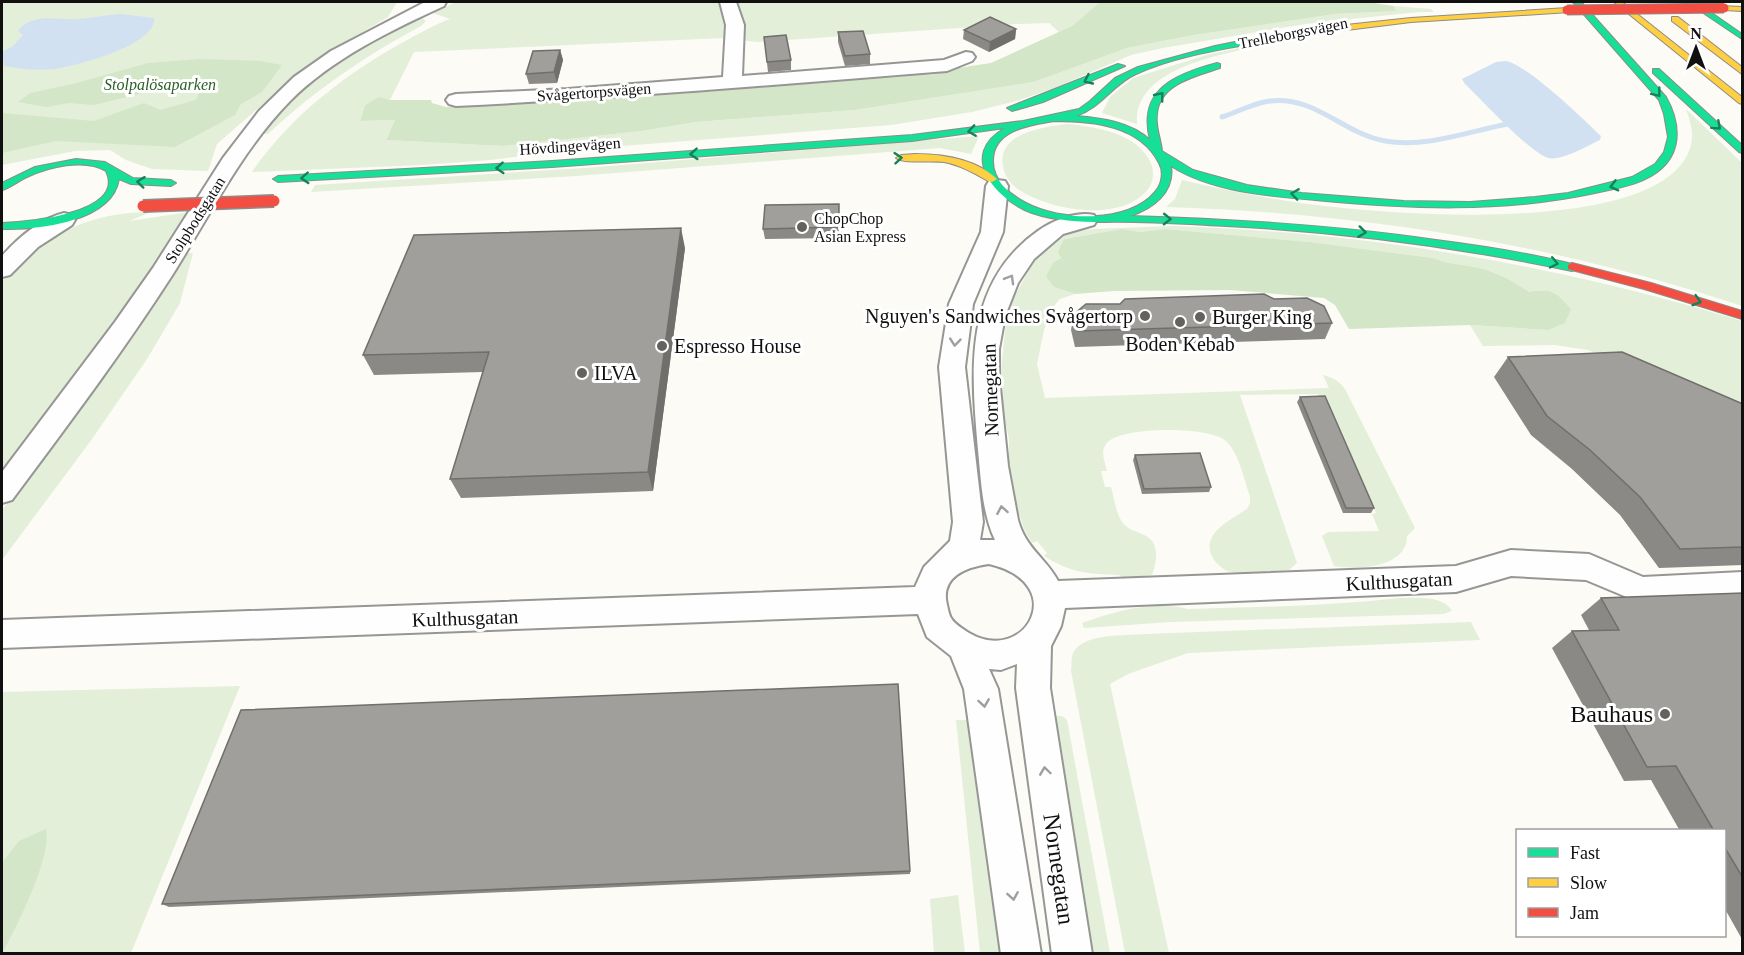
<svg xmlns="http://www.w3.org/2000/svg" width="1744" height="955" viewBox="0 0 1744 955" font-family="'Times New Roman',serif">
	<rect width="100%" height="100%" fill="#fcfbf6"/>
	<g fill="#e3efd9">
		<polygon points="2,2 397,2 388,17 327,53 288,82 217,144 208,171 152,169 126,160 110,150 75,151 2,165"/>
		<path d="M 456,2 L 1100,2 L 1072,26 L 1059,32 L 1049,23 L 1016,24 L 757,42 L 723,38 L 414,52 L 390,100 L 379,98 L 365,105 L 360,121 L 395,120 L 386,140 L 503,146 L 642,131 L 696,122 L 855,110 L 1034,82 L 1127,48 L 1194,35 L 1335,14 L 1396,11 L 1394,6 L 1431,9 L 1434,12 L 1418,12 L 1305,24 L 1163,48 L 1131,55 L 1052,89 L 1016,101 L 972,112 L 891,125 L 570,150 L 490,160 L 422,165 L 252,172 C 291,115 348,72 409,39 C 422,32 436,24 450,19 L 433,13 Z"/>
		<path d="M 421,17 L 426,21 L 421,26 C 365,56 315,90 268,134 L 261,134 C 305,80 359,47 421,17 Z"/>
		<path d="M 1279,40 L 1282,42 C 1238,52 1133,63 1137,124 L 1102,113 L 1110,97 L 1133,78 L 1210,54 Z"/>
		<path d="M 1686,109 L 1742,163 L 1742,306 C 1556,244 1362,213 1166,207 L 1175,199 L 1182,180 C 1233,192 1283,202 1334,207 C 1406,215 1668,235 1691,145 C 1694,132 1690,121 1686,109 Z"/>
		<path d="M 1067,124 C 1097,127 1140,133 1152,166 C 1154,173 1153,182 1149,188 C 1123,223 1053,211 1021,191 C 1012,186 1004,176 1003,166 C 997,133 1043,127 1067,124 Z"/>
		<polygon points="979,136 971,154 940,148 576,176 311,192 315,185 584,168"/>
		<path d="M 151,212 L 129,221 L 190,212 L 95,352 L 2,473 L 2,282 C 40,236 90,212 151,212 Z"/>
		<path d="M 1173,226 C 1366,232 1558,265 1742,321 L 1742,404 L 1588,350 L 1554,345 L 1483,346 L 1470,325 L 1548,330 L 1571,309 C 1556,292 1553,288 1529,292 C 1515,282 1500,274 1483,269 C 1466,264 1450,265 1433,258 L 1310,242 L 1165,229 L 1140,232 L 1122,229 L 1064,239 L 1054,287 L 1075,294 L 1060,299 L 1052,308 L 1044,330 L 1037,364 L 1045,398 L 1329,388 L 1323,375 C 1332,377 1339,381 1345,389 L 1415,528 L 1407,536 C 1407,568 1358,570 1334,566 L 1322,536 L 1328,532 L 1379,531 L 1372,514 L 1376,513 L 1339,430 L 1336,429 L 1318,394 L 1240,395 L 1297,563 L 1289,570 C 1274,571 1241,575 1228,571 C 1224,570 1217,564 1214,560 C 1198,535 1229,521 1247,509 L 1250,503 L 1250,496 C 1244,480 1239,453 1226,441 C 1209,426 1119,426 1106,444 C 1100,452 1105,462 1107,471 L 1101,471 L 1105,487 L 1111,487 C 1115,500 1116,519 1127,527 C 1134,532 1143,533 1149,538 C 1160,547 1156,564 1152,575 L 1124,578 L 1119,575 C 1088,574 1071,573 1044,556 L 1047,553 L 1037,541 L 1032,543 L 1024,529 L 1012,492 L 1009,477 L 1009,439 L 999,392 L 1005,330 L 1009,306 L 1034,261 L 1044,250 L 1064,236 L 1077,231 L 1094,229 Z"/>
		<polygon points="185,253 193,253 180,303 147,359 92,439 2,560 2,510 109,370"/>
		<path d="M 1400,598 C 1416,598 1443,595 1452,611 L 1443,614 L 1171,622 L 1084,628 L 1082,623 C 1116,611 1153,600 1188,609 C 1259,607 1330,606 1400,598 Z"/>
		<path d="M 1471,622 L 1480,640 L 1188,653 L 1128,674 L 1110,684 L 1169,953 L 1125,953 L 1071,671 C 1072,666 1071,661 1072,656 C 1079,632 1126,636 1146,634 Z"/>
		<polygon points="240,686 131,953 2,953 2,692"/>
		<polygon points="1048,716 1062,716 1067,720 1110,953 1089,953"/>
		<polygon points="956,720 973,720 1002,953 980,953"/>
		<polygon points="958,895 965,953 934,953 930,899"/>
	</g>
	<g fill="#d3e6c8">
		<polygon points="1100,2 1367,2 1394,6 1396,11 1335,14 1194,35 1127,48 1034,82 855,110 696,122 642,131 503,146 386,140 395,120 360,121 365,105 379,97 390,100 431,100 432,103 446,107 571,101 958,68 991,63 1072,26"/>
		<polygon points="199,59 260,61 282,65 262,92 241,104 235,115 175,147 56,141 2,153 2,113 94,121 144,103 160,110 196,100 199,93 179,90 151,91 94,105 69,103 47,107 18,102 30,93 73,84 148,63"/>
		<path d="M 1122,229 L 1140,232 L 1165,229 L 1310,242 L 1433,258 C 1450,265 1466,264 1483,269 C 1500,274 1515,282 1529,292 C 1553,288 1556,292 1571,309 L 1565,323 L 1548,330 L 1470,325 L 1349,329 L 1335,305 L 1324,298 L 1230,290 L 1114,291 L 1075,294 L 1054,287 L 1046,276 L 1053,263 L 1061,258 L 1058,252 L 1064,239 Z"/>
		<path d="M 46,829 C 52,857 16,928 2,953 L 2,863 L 19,841 Z"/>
	</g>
	<g fill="#d1e1f1">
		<path d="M 121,14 L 154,18 C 157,45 76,66 55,69 C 38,71 21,69 4,66 L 2,52 L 13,46 L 23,35 L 18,31 C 32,12 58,20 77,19 C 92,18 106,15 121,14 Z"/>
		<path d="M 1506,61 C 1529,66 1582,118 1601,136 L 1600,140 C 1587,146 1562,161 1548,158 C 1529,152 1482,100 1465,84 L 1462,79 L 1496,62 Z"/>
	</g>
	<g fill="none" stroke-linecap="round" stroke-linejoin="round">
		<path stroke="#d1e1f1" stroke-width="5" d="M 1222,117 C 1238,112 1253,103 1270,101 C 1314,95 1344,134 1385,141 C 1425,148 1468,132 1507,124"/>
		<defs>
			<g id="street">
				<path d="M 425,2 L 446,2 L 444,6 C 390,31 333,58 290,101 C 241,151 210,215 173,274 C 123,352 67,426 12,500 L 2,503 L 2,472 L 115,322 L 153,268 L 223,158 L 259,111 L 294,77 L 331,51 Z"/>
				<path d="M 720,2 L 736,2 L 744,25 L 742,76 L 944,60 L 966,52 L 972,53 L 975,57 L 972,61 L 947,71 C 783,84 620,98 456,106 L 449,104 L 446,100 L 449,96 L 456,94 L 568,89 L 723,77 L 726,25 Z"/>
				<path d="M 997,180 L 1005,181 L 1008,186 L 1003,232 L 973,304 L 965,367 L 983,522 L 980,540 L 995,540 C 982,513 981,479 978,450 C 971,370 963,284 1038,231 C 1052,221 1076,211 1094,215 L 1097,220 L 1094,225 L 1063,234 L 1034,259 L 1018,283 L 1005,316 L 999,349 L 999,378 L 1008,466 L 1018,520 C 1026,549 1046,558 1058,581 L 1456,566 L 1511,550 L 1589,554 L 1643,577 L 1742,572 L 1742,598 L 1641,603 L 1586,580 L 1511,576 L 1456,592 L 1065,608 L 1061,626 L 1051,646 L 1050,688 L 1092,954 L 1052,954 L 1016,688 L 1017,664 L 1001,670 L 989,669 L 998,689 L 1041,954 L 1001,954 L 964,689 L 951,656 L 927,637 L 918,614 L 2,648 L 2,620 L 915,587 L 924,567 L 950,541 L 953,522 L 939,367 L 949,304 L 981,232 L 986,186 L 989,181 ZM 989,564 C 1071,583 1026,666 969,633 C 963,629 954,624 951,618 C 949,615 948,609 947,605 C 940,577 966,567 989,564 Z"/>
				<path d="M 64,213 L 72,215 L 75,220 L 72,225 L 38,247 L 10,275 L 2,277 L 2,256 C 18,238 40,219 64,213 Z"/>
			</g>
			<g id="fast">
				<path d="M 1573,2 L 1581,2 L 1666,97 C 1679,120 1683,148 1662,168 C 1645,184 1618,188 1595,193 C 1502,213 1409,209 1315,200 C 1268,196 1212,192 1171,166 C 1175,192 1153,209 1130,216 C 1232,219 1335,225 1436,240 C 1483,246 1530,253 1576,265 L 1576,269 L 1572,271 C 1458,247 1343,232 1226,226 C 1186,224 1144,221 1104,222 C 1079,222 1056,221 1032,213 C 996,200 957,155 1005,128 L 912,141 L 552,167 L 278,182 L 273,179 L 278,176 L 552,161 L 912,135 L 1023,121 L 1079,109 L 1090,101 L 1115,78 L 1138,67 L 1215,46 L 1290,31 L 1294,34 L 1293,36 C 1242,47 1184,52 1136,74 C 1113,84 1101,108 1076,116 C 1101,118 1131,122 1150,140 C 1137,89 1176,74 1217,63 L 1220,64 L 1220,68 C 1196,76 1159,84 1157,114 C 1155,127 1161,139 1162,151 L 1193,170 L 1247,185 L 1302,193 L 1404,201 L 1470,202 L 1535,197 L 1568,193 L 1632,177 L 1655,164 L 1664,152 L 1668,137 L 1664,114 L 1659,100 ZM 1054,121 C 1092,121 1140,125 1159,163 C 1164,172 1162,184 1155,192 C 1129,224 1059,221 1026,203 C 1011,195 993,181 993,162 C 992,130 1030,125 1054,121 Z"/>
				<polygon points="1687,2 1696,2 1742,34 1742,39"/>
				<polygon points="1118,64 1125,66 1043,102 1012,111 1007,108"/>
				<polygon points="1653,69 1659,69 1742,145 1742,153 1739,152 1653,73"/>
				<path d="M 76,159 L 105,162 L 133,178 L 171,180 L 176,183 L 171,186 L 131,184 L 119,179 C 112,222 38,230 2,229 L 2,223 C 25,222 127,214 106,171 C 84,158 49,167 27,177 C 18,181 10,188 2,190 L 2,183 L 35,167 Z"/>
			</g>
			<g id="slow">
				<polygon points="1614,2 1622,2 1742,97 1742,104 1739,103"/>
				<polygon points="1721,6 1742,7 1742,11 1724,10 1720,8"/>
				<polygon points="1567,8 1571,10 1570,12 1411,22 1290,37 1286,34 1290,31 1411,18"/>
				<polygon points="1672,17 1678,17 1742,67 1742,74 1672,21"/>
				<path d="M 915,154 C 942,154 976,159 997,179 L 992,182 L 988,181 C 974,173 960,165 944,162 C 931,160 904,164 896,158 L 901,155 Z"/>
			</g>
			<polygon id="jam" points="1572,263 1651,283 1742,311 1742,319 1644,289 1568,269 1568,265"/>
		</defs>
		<use href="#street" stroke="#969694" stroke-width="4"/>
		<use href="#fast" stroke="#8d8c8a" stroke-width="2"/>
		<use href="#slow" stroke="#8d8c8a" stroke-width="2"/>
		<use href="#jam" stroke="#8d8c8a" stroke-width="2"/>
		<use href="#street" fill="#fffefe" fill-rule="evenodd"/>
		<use href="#fast" fill="#16e098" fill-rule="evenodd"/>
		<use href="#slow" fill="#ffcf43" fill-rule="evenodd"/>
		<use href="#jam" fill="#f24e42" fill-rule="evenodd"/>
		<defs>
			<polyline id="jam-bridge-far1" points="1567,10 1724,8"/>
			<polyline id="jam-bridge" points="143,206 274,201"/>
		</defs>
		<use href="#jam-bridge-far1" stroke="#8d8c8a" stroke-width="11" stroke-linecap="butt"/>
		<use href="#jam-bridge" stroke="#8d8c8a" stroke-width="14" stroke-linecap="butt"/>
		<use href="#jam-bridge-far1" stroke="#f24e42" stroke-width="9"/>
		<use href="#jam-bridge" stroke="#f24e42" stroke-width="11"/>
	</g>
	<g fill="#8a8985">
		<polygon points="1016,29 1015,39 989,52 963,39 964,30"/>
		<polygon points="838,32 870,54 870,64 845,66 838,42"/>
		<polygon points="764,37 791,60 791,70 768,72"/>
		<polygon points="560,50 563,60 557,83 529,84 526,74"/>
		<polygon points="839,204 839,238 765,239 763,229"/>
		<polygon points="685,248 653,491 461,498 450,479 483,372 374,375 363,355"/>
		<polygon points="1274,299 1332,323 1325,339 1075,347 1071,330 1074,314"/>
		<polygon points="1508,357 1743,404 1743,565 1659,568 1620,515 1572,469 1531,435 1494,377"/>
		<polygon points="1300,397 1374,508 1371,513 1343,513 1297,402"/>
		<polygon points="1135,455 1211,487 1209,492 1142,494 1133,460"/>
		<polygon points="1743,593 1743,941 1725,909 1725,831 1680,831 1651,780 1624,781 1552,648 1572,631 1589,630 1581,615 1601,598"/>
		<polygon points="910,871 910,874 169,907 162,904"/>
	</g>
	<g fill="#706f6c">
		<polygon points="1016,29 1015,39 989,52 990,42"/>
		<polygon points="560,50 563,60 557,83 554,72"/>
		<polygon points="681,228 685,248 653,491 648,472"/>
	</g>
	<g fill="#a09f9b" stroke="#706f6c" stroke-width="1.5">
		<polygon points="990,17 1016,29 990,42 964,30"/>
		<polygon points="863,31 870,54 845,56 838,32"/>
		<polygon points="786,35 791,60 767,62 764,37"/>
		<polygon points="560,50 554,72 526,74 533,51"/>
		<polygon points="839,204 839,227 763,229 765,205"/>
		<polygon points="681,228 648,472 450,479 489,352 363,355 414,235"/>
		<polygon points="1264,294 1274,299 1307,298 1324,306 1332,323 1078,331 1074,314 1086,304 1120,304 1125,299"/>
		<polygon points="1622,352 1743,404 1743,547 1680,549 1640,497 1590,450 1547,416 1508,357"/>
		<polygon points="1325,396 1374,508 1346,508 1300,397"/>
		<polygon points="1200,453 1211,487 1144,489 1135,455"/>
		<polygon points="1743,593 1743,878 1725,848 1725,831 1714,831 1676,766 1647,767 1572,631 1619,630 1601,598"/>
		<polygon points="898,684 910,871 162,904 241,710"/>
	</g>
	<defs><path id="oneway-chevron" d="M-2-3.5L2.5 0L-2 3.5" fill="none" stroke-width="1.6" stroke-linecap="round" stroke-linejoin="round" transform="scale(1.5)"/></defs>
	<g stroke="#13825b">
		<use href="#oneway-chevron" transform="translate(1088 80) rotate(155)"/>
		<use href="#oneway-chevron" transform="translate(1657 93) rotate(52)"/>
		<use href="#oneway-chevron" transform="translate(1160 96) rotate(-51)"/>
		<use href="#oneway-chevron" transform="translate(1717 126) rotate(42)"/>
		<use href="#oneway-chevron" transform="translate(972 131) rotate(172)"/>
		<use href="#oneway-chevron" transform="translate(694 154) rotate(176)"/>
		<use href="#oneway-chevron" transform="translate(898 158) rotate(-5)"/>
		<use href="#oneway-chevron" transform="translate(500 168) rotate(176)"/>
		<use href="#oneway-chevron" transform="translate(305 178) rotate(177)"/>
		<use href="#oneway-chevron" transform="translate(141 182) rotate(-173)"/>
		<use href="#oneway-chevron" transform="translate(1614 186) rotate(165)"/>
		<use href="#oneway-chevron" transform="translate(1295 194) rotate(-172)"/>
		<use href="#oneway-chevron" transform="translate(1167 219) rotate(1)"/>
		<use href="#oneway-chevron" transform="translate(1362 232) rotate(7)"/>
		<use href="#oneway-chevron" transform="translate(1554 263) rotate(12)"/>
		<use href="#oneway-chevron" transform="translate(1697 301) rotate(17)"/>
	</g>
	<g stroke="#9f9f9f">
		<use href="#oneway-chevron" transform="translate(1010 279) rotate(-60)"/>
		<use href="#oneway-chevron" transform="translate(955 342) rotate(96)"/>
		<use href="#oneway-chevron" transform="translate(1002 510) rotate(-100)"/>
		<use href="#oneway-chevron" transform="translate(984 703) rotate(81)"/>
		<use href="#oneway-chevron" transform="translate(1045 771) rotate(-98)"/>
		<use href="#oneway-chevron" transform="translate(1013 896) rotate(81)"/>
	</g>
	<g fill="#636260" stroke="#fff" stroke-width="2">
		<circle cx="802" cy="227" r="6"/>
		<circle cx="1145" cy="316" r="6"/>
		<circle cx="1200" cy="317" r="6"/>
		<circle cx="1180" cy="322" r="6"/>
		<circle cx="662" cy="346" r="6"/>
		<circle cx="582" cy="373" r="6"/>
		<circle cx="1665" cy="714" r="6"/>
	</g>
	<g text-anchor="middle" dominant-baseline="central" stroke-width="6" stroke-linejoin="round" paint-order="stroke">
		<g font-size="16" fill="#101010" stroke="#fff">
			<text transform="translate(1293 33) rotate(-11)">Trelleborgsvägen</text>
			<text transform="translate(594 92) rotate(-4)">Svågertorpsvägen</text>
			<text transform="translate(570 146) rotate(-4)">Hövdingevägen</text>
			<text transform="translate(195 220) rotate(-58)">Stolpbodsgatan</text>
		</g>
		<g font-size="16" font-style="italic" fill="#2b6028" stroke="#fff">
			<text x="160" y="84">Stolpalösaparken</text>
		</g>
		<g font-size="16" fill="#101010" stroke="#fff" text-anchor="start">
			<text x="814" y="218">ChopChop<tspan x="814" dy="18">Asian Express</tspan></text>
		</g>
		<g font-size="20" fill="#101010" stroke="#fff" text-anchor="start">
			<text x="1133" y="316" text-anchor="end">Nguyen's Sandwiches Svågertorp</text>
			<text x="1212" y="317">Burger King</text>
			<text x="1180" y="344" text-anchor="middle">Boden Kebab</text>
			<text x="674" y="346">Espresso House</text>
			<text x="594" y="373">ILVA</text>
		</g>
		<g font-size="20" fill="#101010" stroke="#fff">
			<text transform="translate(990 390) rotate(-92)">Nornegatan</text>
			<text transform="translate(1399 581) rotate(-3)">Kulthusgatan</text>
			<text transform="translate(465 618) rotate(-2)">Kulthusgatan</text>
		</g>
		<g font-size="24" fill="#101010" stroke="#fff" text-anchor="end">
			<text x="1653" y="714">Bauhaus</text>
		</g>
		<g font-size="24" fill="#101010" stroke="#fff">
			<text transform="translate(1059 869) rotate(82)">Nornegatan</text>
		</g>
	</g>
	<rect width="1744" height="955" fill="none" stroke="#101010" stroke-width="6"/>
	<rect x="1516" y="829" width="210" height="108" fill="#ffffff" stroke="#9f9f9f" stroke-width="1.5"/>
	<rect x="1528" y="848" width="30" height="9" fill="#16e098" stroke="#9f9f9f" stroke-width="1.5"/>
	<text x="1570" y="859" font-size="18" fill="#101010">Fast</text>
	<rect x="1528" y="878" width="30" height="9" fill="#ffcf43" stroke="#9f9f9f" stroke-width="1.5"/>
	<text x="1570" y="889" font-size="18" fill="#101010">Slow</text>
	<rect x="1528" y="908" width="30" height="9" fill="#f24e42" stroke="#9f9f9f" stroke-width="1.5"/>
	<text x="1570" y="919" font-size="18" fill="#101010">Jam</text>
	<g transform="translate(1696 48)" stroke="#ffffff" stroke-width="4.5" paint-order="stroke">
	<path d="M0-4.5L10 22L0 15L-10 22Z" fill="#101010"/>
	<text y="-9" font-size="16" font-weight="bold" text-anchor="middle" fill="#101010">N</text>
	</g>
</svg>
